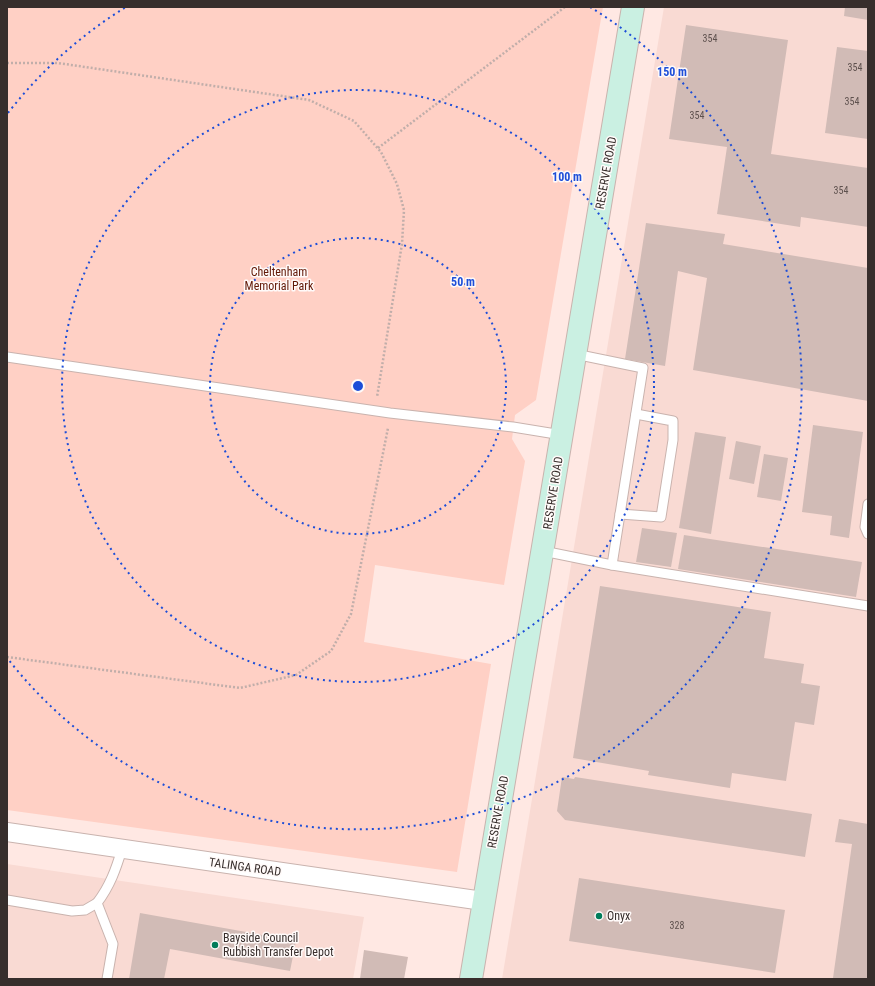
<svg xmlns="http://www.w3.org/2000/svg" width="875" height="986" viewBox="0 0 875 986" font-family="'Roboto Condensed',sans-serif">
	<rect width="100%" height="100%" fill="#ffe8e3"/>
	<g fill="#f9dad3">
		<polygon points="664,7 868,7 868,979 502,979"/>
		<polygon points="7,864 364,917 353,979 7,979"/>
	</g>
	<polygon fill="#ffd0c5" points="7,7 603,7 536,400 515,415 512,439 525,461 504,585 375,565 364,642 491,664 457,872 7,810"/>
	<g fill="#d1bbb6">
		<polygon points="845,7 868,7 868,20 844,16"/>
		<polygon points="686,25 788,40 771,154 868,168 868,227 801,217 800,227 717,214 727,147 669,139"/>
		<polygon points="837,47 868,51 868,139 825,133"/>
		<polygon points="646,223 725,234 723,244 868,268 868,401 693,370 707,278 678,271 665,366 625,359"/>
		<polygon points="813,425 863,432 849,538 830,535 832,516 802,512"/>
		<polygon points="695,432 726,437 711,534 679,528"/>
		<polygon points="736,441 761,446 754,484 729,479"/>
		<polygon points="764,454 788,458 781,501 757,497"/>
		<polygon points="642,528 677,533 671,567 636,562"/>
		<polygon points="684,535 862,562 856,597 678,569"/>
		<polygon points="600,586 771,612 764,658 804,664 801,683 820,686 814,725 795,722 786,781 732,773 730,788 648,775 649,771 573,758"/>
		<polygon points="562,777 574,779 575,777 812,814 805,857 565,820 557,811"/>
		<polygon points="839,819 868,824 868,979 833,978 852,844 835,842"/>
		<polygon points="579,878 785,910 775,973 569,941"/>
		<polygon points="140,913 296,941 290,971 170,949 164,979 129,979"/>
		<polygon points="364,950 408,957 404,979 360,979"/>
	</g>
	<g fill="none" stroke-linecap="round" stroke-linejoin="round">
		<defs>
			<g id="lane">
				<polyline points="575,354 643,368 612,565"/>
				<polyline points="7,357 390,413 513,427 562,435"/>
				<polyline points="868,504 865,527 868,534"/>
				<polyline points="620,514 661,517 673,440 673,421 636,414"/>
				<polyline points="543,551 612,565 868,606"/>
				<polyline points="7,900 72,911 85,910 97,903"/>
				<path d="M 107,979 L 113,944 L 97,903 C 110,886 116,869 122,849"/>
			</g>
			<polyline id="street" points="7,832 483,901"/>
			<polyline id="secondary" points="471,979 633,7"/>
		</defs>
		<use href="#lane" stroke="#c9b3ae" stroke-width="11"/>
		<use href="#street" stroke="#c9b3ae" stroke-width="20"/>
		<use href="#secondary" stroke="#c9b3ae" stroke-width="24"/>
		<g stroke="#c1aeaa" stroke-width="2.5" stroke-dasharray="2 2" stroke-linecap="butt">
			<polyline points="7,63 58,63 309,100 354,121 381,152 397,184 404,210 402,244 377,397"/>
			<polyline points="378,148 565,7"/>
			<polyline points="7,657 240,688 296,675 331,651 351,614 388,428"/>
		</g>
		<use href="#lane" stroke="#fff" stroke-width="9"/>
		<use href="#street" stroke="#fff" stroke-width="18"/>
		<use href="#secondary" stroke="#caf0e2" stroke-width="22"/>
	</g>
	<g fill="none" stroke="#1d4ed8" stroke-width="2" stroke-dasharray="2 4">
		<circle cx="358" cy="386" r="148"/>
		<circle cx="358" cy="386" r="296"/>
		<path d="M8 113A444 444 0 0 1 126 7M590 7A444 444 0 1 1 8 659"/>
	</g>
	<g fill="#017d5b" stroke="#fffaf9" stroke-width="1.5">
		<circle cx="599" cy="916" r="4"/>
		<circle cx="215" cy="945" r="4"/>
	</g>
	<g text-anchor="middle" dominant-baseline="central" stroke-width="3" stroke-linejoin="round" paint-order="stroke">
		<g font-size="10" fill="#5e514e">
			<text x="710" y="38">354</text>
			<text x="855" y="67">354</text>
			<text x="852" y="101">354</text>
			<text x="697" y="115">354</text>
			<text x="841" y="190">354</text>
			<text x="677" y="925">328</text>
		</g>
		<g font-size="12" fill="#372e2c" stroke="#fffaf9">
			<text transform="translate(606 173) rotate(-80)">RESERVE ROAD</text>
			<text transform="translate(553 493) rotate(-81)">RESERVE ROAD</text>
			<text transform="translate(498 812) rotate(-80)">RESERVE ROAD</text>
			<text transform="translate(245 867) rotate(8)">TALINGA ROAD</text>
		</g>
		<g font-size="12" fill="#621806" stroke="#fffaf9">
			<text x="279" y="272">Cheltenham<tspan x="279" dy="14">Memorial Park</tspan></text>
		</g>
		<g font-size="12" fill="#372e2c" stroke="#fffaf9" text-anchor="start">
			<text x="607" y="916">Onyx</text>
			<text x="223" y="938">Bayside Council<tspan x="223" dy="14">Rubbish Transfer Depot</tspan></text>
		</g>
	</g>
	<circle cx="358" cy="386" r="6" fill="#1d4ed8" stroke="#fffaf9" stroke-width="2"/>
	<g font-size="12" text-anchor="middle" font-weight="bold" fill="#1d4ed8" stroke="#fffaf9" stroke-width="3" stroke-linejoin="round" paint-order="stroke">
		<text x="672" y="76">150 m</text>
		<text x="567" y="181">100 m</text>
		<text x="463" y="286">50 m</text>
	</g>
	<rect width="875" height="986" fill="none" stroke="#372e2c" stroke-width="16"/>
</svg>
